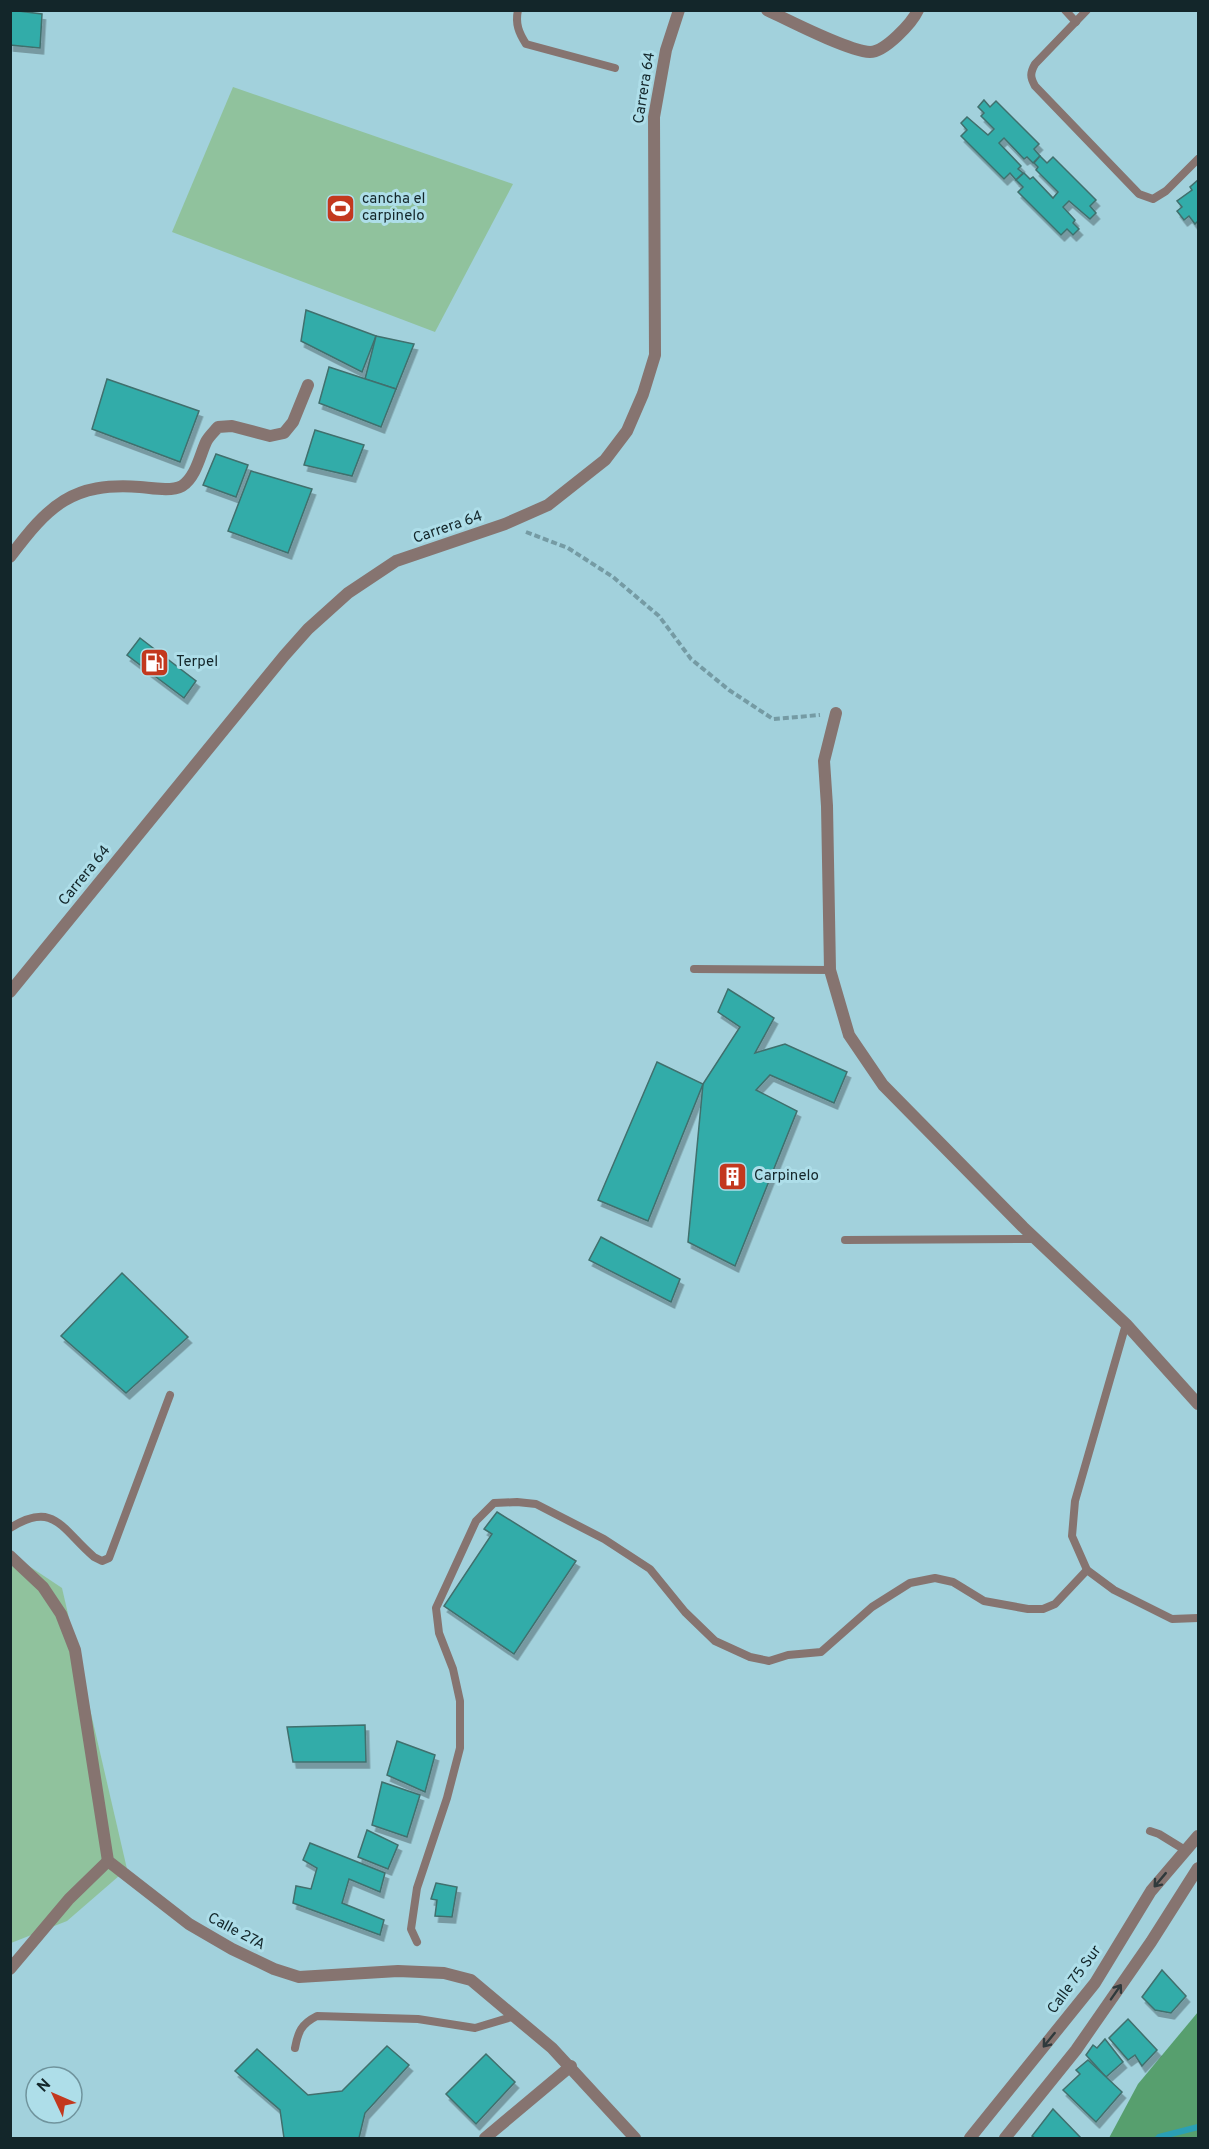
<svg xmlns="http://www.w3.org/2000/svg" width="1209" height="2149" viewBox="0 0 1209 2149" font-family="Overpass,sans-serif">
	<defs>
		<filter id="shadow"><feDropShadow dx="3.5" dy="6" stdDeviation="0" flood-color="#0004"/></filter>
	</defs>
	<rect width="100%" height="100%" fill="#a2d1dc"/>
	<g fill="#90c29d">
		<polygon points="233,87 513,184 435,332 172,232"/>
		<polygon points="11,1554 62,1588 127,1869 67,1921 11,1943"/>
	</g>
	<polygon fill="#579f6e" points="1198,2012 1198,2138 1109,2138 1138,2084"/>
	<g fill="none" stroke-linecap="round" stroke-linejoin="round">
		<polyline stroke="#2ba0b5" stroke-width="6" points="1158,2138 1159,2137 1198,2127"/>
	</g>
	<g fill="#32aca9" stroke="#406f6d" stroke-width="1.5" filter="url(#shadow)">
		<polygon points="10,10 42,14 40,48 10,45"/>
		<polygon points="984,100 990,107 996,101 1039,144 1034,149 1040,156 1033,163 1027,157 1024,159 1004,138 999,143 1021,166 1018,169 1023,173 1016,180 1010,173 1004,179 961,136 967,130 961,123 967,117 988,135 994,129 981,116 984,113 978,107"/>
		<polygon points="1040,156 1047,163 1053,157 1096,200 1090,206 1096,213 1090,219 1069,201 1063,207 1075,220 1073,223 1079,229 1073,235 1067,229 1061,235 1018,192 1023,187 1016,180 1024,173 1030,179 1033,177 1053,198 1058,192 1036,170 1038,167 1034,163"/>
		<polygon points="1198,180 1198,221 1195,224 1189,216 1184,220 1177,211 1182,207 1177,201 1192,190 1190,187"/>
		<polygon points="306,310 376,336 362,372 301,341"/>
		<polygon points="376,336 414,344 396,389 365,379"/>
		<polygon points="329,367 396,389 381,427 319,403"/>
		<polygon points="107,379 199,411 180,462 92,429"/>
		<polygon points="315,430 364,445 352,476 304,465"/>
		<polygon points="216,454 248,465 236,497 203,485"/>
		<polygon points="251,471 312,489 288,553 228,531"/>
		<polygon points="140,638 196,681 184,698 127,655"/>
		<polygon points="728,989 774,1018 755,1053 785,1044 847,1072 834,1103 770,1075 756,1090 797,1111 735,1266 688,1242 703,1084 740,1027 718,1012"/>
		<polygon points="657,1062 703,1084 648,1221 598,1200"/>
		<polygon points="601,1237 680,1279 671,1302 589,1260"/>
		<polygon points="122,1273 188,1337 126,1393 61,1336"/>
		<polygon points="497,1512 576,1561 514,1654 444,1606 492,1534 484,1529"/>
		<polygon points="365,1725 366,1762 293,1762 287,1727"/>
		<polygon points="397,1741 435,1755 425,1792 387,1775"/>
		<polygon points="382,1782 420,1795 407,1837 372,1825"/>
		<polygon points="367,1830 398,1845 388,1869 358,1857"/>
		<polygon points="310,1843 385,1873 380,1892 349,1879 342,1903 384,1920 380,1935 293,1903 296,1886 311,1889 317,1868 303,1860"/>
		<polygon points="436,1883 457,1887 452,1917 435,1916 437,1900 431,1899"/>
		<polygon points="1162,1970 1186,1996 1171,2013 1155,2010 1142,1997"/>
		<polygon points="1128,2019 1157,2050 1142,2066 1135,2055 1128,2060 1109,2038"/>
		<polygon points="1105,2039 1123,2062 1106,2077 1086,2055 1093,2045 1097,2048"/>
		<polygon points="387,2046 409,2065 365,2113 359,2138 284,2138 280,2110 235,2071 257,2049 308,2095 342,2091"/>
		<polygon points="486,2054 515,2082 476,2124 446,2094"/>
		<polygon points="1088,2060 1122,2092 1096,2122 1063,2090 1080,2074 1076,2070"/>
		<polygon points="1053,2109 1081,2138 1035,2138 1032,2136"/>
	</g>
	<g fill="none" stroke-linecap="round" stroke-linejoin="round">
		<polyline stroke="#759ba4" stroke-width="4" stroke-dasharray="6 3" stroke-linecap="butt" points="526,532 568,548 613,577 659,616 691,659 729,690 773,719 820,715"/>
		<g stroke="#867470" stroke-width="8">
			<path d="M 518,10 C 515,24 519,33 526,44 L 615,68"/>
			<polyline points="1065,10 1076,22"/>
			<path d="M 1087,10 L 1035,64 C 1030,73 1030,77 1035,86 L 1139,194 L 1153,199 L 1166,191 L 1198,159"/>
			<polyline points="694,969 830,970"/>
			<polyline points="845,1240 1035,1239"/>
			<polyline points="1126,1324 1075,1501 1072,1536 1087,1570 1114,1590 1172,1619 1198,1618"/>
			<path d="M 10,1528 C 55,1500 62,1530 94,1557 L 102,1561 L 109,1558 L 170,1395"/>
			<polyline points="1150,1831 1159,1834 1185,1850"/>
			<polyline points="417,1942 411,1929 417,1888 447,1798 460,1748 460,1701 453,1669 439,1633 436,1608 476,1521 494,1503 517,1502 536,1504 604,1539 650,1569 685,1612 715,1641 750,1657 769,1661 788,1655 821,1652 872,1607 910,1583 935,1578 953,1582 984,1601 1028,1609 1043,1609 1055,1604 1087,1570"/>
			<path d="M 295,2048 C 298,2032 301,2024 317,2016 L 418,2019 L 475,2028 L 515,2016"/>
		</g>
		<g stroke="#867470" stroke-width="12">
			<path d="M 767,10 C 790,21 848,51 870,52 C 885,52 912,23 918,10"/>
			<path d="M 10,557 C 49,505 72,482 140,487 C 152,488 171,492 182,486 C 196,477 200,455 206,442 C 209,436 214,432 218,427 L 232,426 L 270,436 L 284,433 L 293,422 L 308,385"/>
			<polyline points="836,713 824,761 827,806 830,970 849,1035 883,1085 1023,1227 1126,1324 1198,1404"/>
			<polyline points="10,1556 43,1587 61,1614 75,1650 108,1861 189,1924 232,1949 274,1969 299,1977 398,1971 444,1973 471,1980 552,2048 635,2138"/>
			<polyline points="10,1969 69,1899 108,1861"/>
			<polyline points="485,2138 571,2066"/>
		</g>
		<g stroke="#867470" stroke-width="12">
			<polyline points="10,992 284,656 308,629 348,593 396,561 505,524 548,505 605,460 627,431 643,394 655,355 654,117 666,50 679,10"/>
			<polyline points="970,2138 1095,1983 1151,1891 1198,1836"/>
			<polyline points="1005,2138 1076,2050 1151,1942 1198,1868"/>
		</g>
	</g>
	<defs><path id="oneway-shaft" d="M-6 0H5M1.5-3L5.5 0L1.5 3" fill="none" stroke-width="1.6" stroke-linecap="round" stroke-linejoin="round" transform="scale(1.5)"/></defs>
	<g stroke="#303a3c">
		<use href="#oneway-shaft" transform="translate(1160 1880) rotate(130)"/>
		<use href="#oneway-shaft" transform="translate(1116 1992) rotate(-55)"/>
		<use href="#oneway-shaft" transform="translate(1049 2040) rotate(129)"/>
	</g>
	<defs>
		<symbol id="stadium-square" viewBox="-11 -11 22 22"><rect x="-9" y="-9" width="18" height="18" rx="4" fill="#c3381e" stroke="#aedee9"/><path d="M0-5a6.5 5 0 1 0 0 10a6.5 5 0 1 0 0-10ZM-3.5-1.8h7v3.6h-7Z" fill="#fff"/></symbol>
		<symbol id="fuel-square" viewBox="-11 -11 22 22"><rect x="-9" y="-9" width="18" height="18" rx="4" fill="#c3381e" stroke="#aedee9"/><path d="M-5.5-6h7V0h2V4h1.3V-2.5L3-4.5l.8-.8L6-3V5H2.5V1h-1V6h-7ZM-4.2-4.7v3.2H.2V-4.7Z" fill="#fff"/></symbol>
		<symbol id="building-square" viewBox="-11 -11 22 22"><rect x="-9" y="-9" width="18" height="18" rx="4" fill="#c3381e" stroke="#aedee9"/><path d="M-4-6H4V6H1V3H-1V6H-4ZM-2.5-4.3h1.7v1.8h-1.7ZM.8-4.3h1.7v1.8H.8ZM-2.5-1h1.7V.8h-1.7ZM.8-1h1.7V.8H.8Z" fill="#fff"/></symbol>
	</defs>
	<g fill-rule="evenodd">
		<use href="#stadium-square" x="324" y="192" width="33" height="33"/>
		<use href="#fuel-square" x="138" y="646" width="33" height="33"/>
		<use href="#building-square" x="716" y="1160" width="33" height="33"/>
	</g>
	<g text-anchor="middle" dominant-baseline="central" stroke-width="6" stroke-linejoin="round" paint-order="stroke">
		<g font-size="15" fill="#13262a" stroke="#aedee9">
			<text transform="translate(645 88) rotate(-81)">Carrera 64</text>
			<text transform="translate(448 528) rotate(-19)">Carrera 64</text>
			<text transform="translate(85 876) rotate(-51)">Carrera 64</text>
			<text transform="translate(236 1932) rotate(28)">Calle 27A</text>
			<text transform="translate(1075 1980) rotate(-54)">Calle 75 Sur</text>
		</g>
		<g font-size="15" fill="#13262a" stroke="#aedee9" text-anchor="start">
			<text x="362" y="199">cancha el<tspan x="362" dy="17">carpinelo</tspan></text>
			<text x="176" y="662">Terpel</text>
			<text x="754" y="1176">Carpinelo</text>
		</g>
	</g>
	<rect width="1209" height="2149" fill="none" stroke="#13262a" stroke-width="24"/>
	<g transform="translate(54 2095) rotate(314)"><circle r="28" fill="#aedee9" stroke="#70949d" stroke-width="1.5"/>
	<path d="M0-4.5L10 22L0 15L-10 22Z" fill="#c3381e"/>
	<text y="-9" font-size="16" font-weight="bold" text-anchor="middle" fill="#13262a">N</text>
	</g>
</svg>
